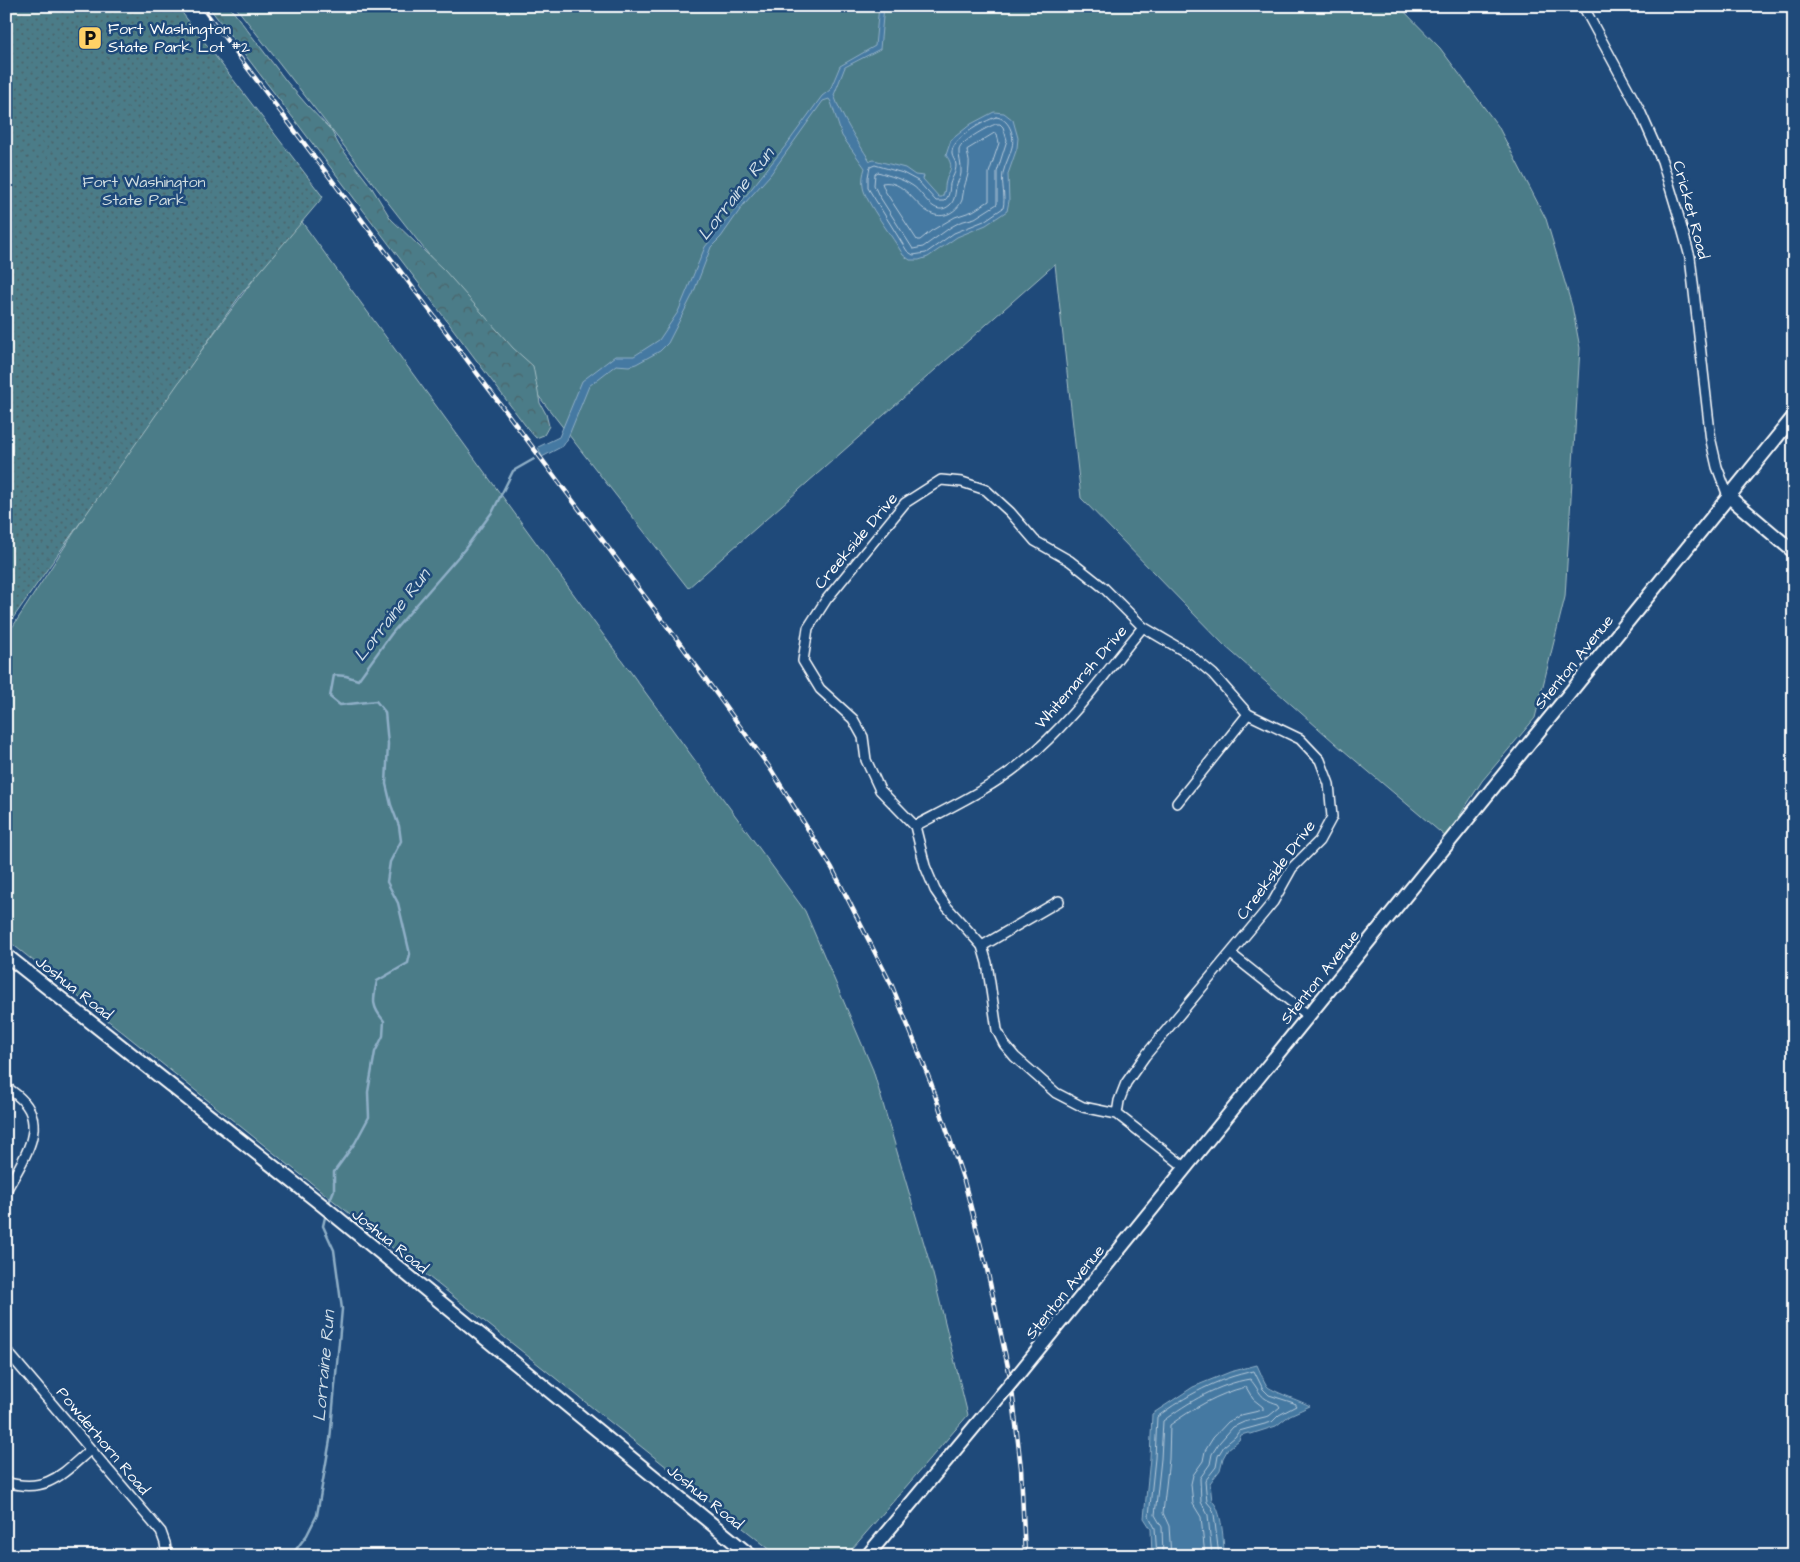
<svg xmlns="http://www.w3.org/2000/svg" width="1800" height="1562" viewBox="0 0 1800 1562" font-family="'Architects Daughter',sans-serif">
	<defs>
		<pattern id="forest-crowns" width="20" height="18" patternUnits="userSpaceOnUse" patternTransform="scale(1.25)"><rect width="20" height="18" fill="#4b7c88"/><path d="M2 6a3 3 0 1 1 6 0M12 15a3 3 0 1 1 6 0" fill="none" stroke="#4c646a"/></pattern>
		<pattern id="park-dots" width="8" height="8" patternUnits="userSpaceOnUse" patternTransform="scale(1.25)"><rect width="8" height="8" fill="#4b7c88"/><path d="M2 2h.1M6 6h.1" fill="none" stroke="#4c646a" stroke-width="1.8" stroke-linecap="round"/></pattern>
	</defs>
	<rect width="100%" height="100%" fill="#1f4a7a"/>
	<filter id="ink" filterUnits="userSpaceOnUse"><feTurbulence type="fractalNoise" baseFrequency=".02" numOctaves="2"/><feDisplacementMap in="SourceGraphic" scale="10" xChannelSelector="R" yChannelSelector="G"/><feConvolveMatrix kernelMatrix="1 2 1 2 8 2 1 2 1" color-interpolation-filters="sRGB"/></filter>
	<g filter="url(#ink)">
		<g fill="#4b7c88" stroke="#a5bec4">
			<polygon points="235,6 1399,6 1440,48 1498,126 1546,219 1572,306 1580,348 1565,597 1535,718 1482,781 1446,837 1343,750 1225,646 1081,498 1055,264 688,588"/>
			<polygon points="299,218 805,911 873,1070 933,1274 968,1415 846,1556 778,1556 6,939 6,637 125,454"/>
		</g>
		<polygon fill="url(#forest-crowns)" stroke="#a5bec4" points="208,6 229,6 287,82 306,104 331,130 339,145 372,188 391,219 445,271 513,348 533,366 540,403 546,414 549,426 544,435 536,438 528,429 420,285"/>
		<polygon fill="url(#park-dots)" stroke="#a5bec4" points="6,6 177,6 323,197 241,294 6,628"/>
		<g fill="#4579a2" stroke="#8fafc7">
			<path d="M 879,6 L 884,6 L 880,49 L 845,67 L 834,95 C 842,118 856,139 870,161 L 874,160 L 905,168 L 915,175 L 924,176 L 923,179 L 939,197 L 942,197 C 946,191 944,187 946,181 C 949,169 955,168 946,155 L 951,140 L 971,124 L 988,115 L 994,112 L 1004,113 L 1013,120 L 1018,138 L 1017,148 L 1008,174 L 1009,201 L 1007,211 L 986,225 L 957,237 L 928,257 L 919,260 L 910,260 L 903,255 C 894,238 865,202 863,187 C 862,180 863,174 865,168 L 842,136 L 831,102 L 829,99 L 823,101 L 770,175 L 744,204 L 721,237 L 711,247 L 693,294 L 668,343 L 660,351 L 636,364 L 629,366 L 616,365 L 589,386 L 567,440 L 563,446 L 542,457 L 538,447 L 559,437 L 582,381 L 615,356 L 634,356 L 659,340 L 678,312 L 705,247 L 787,144 L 822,96 L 830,90 L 840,66 L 875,46 Z"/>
			<path d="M 1257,1365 C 1260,1371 1263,1380 1267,1386 C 1271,1391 1301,1401 1310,1406 L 1290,1415 L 1276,1426 L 1251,1434 L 1248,1433 L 1241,1435 L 1239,1440 L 1228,1449 L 1223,1458 L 1220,1470 L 1210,1483 L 1212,1501 C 1222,1509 1224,1543 1224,1556 L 1152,1556 L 1151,1529 L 1144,1518 L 1150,1458 L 1152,1414 L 1193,1387 L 1230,1372 Z"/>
		</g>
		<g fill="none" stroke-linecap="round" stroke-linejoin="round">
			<g stroke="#b5c9da" stroke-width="1">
				<path d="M 996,117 C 1009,118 1015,135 1012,147 C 1010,156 1005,164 1003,173 C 1001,184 1006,197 1003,208 L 984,221 L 954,233 L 926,253 L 913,255 L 907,251 L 868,188 L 868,177 L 870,167 L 875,165 L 903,173 L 918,181 L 936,201 L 944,201 C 950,196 949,191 950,184 C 952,177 956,173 956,165 C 956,161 952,157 952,154 C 950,139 984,121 996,117 Z"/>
				<path d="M 996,124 L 1000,124 L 1003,127 L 1007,140 L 997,172 L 997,204 L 975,218 L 960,222 L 951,227 L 923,247 L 913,249 L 878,194 L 874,185 L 875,174 L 878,172 C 890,176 903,179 913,186 C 924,193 934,219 950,205 C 955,200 955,194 956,187 C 957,182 961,178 961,173 C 962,164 958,156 959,150 C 961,141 987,127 996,124 Z"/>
				<path d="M 995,133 L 997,134 L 999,143 L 989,173 L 989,201 L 973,211 L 955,217 L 931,231 L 920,240 L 917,240 L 885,191 L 882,183 C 904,179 914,205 930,213 C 943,220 957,212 962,200 C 963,196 963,192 964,188 C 966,180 969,174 969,166 C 970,160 967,155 967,150 Z"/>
				<path d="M 1157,1556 L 1155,1528 L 1149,1516 L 1155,1458 L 1157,1417 C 1185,1396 1218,1378 1254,1371 L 1263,1389 L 1269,1395 L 1294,1403 L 1296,1406 L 1279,1415 L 1272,1422 L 1239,1431 L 1235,1437 L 1224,1446 L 1218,1456 L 1216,1467 L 1205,1481 L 1207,1502 L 1212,1508 L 1214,1514 L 1219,1556"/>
				<path d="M 1163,1556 L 1162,1527 L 1155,1515 L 1161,1459 L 1163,1421 C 1188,1402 1219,1384 1250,1379 C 1262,1393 1258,1398 1278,1404 L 1280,1407 L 1269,1416 L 1244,1422 L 1233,1427 L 1219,1443 L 1212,1454 L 1210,1464 L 1200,1478 L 1201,1502 L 1208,1515 L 1212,1556"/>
				<path d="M 1171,1556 L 1169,1526 L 1163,1513 L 1169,1459 L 1170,1425 C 1192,1409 1219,1393 1246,1387 L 1253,1399 L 1263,1407 L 1263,1410 L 1241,1415 L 1228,1422 L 1213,1438 L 1205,1451 L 1203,1461 L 1193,1475 L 1191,1484 L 1193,1504 L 1201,1517 L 1205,1556"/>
			</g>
			<g stroke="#8fafc7" stroke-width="2.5">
				<path d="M 328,1205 L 334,1190 L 334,1172 L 355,1143 L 369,1117 L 368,1092 L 375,1052 L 383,1036 L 384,1021 C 371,1006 373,1000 377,981 L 408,963 L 410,954 L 398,903 L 387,882 L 390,862 L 401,841 L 399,826 L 391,805 L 386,784 L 388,744 L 385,712 L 376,701 L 340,705 L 330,697 L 334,675 L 346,676 L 358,680 L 392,633 L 464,550 L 493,511 L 513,471 L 534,459"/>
				<polyline points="291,1556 307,1535 317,1515 330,1440 342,1309 334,1250 323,1226 326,1213"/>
			</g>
			<defs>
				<g id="street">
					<polyline points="1583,6 1640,111 1662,161 1678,214 1690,257 1711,441 1717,467 1728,496"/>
					<polyline points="1177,803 1248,714"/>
					<path d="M 915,826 C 951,807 993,787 1024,761 C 1070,724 1105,673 1143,627"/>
					<polyline points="982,946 1059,901"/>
					<polyline points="1231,954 1309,1016"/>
					<path d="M 6,1087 C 12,1091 19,1096 24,1102 C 48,1129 19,1166 6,1191"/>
					<polyline points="1117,1114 1119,1101 1126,1083 1145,1056 1273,902 1292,868 1319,841 1332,817 1329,784 1320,760 1300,739 1248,714 1213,674 1189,654 1143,627 1104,588 1070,561 1035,541 1010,512 986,490 962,482 941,480 905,503 826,600 808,628 803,661 820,689 853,719 863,737 866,760 880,790 915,826 925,866 935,890 946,906 982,946 987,963 997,1030 1004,1044 1015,1057 1056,1093 1083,1107 1117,1114 1186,1168"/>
					<polyline points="6,1350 161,1532 165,1543 167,1556"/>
					<path d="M 6,1482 C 47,1494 62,1474 90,1450"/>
				</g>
				<g id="secondary">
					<polyline points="1728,496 1794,552"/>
					<polyline points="6,955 322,1205 751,1556"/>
					<polyline points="1016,1377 1794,416"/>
					<polyline points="867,1556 1000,1396"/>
				</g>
			</defs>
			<use href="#street" stroke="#fff" stroke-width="12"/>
			<use href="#secondary" stroke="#fff" stroke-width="16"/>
			<use href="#street" stroke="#1f4a7a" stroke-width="9"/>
			<use href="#secondary" stroke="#1f4a7a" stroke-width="12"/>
			<defs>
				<polyline id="rail" points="201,6 679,642 770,768 832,868 892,986 931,1083 964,1181 987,1269 1011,1381 1021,1468 1025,1556"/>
			</defs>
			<use href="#rail" stroke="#fff" stroke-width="4.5"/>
			<use href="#rail" stroke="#1f4a7a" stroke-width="2.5" stroke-dasharray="8" stroke-linecap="butt"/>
			<defs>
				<polyline id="secondary-bridge" points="1000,1396 1016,1377"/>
			</defs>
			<use href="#secondary-bridge" stroke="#fff" stroke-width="16" stroke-linecap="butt"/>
			<use href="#secondary-bridge" stroke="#1f4a7a" stroke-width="12"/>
		</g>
	</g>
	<defs>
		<symbol id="parking-square" viewBox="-11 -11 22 22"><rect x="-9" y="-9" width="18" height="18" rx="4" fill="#ffd166" stroke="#1f4a7a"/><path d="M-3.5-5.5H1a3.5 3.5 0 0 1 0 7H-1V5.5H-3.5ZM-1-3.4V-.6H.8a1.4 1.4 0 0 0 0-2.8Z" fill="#111"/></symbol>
	</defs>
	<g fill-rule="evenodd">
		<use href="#parking-square" x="76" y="24" width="28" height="28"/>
	</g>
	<g text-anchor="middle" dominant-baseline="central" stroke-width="5" stroke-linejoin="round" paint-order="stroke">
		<g font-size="16" fill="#fff" stroke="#1f4a7a" text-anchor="start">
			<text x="108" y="29">Fort Washington<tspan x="108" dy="18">State Park Lot #2</tspan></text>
		</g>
		<g font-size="16" fill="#d2dee1" stroke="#1f4a7a">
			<text x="144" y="182">Fort Washington<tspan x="144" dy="18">State Park</tspan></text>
		</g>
		<g font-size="16" fill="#fff" stroke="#1f4a7a">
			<text transform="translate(1691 210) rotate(75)">Cricket Road</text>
			<text transform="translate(856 541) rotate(-50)">Creekside Drive</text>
			<text transform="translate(1574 662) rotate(-51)">Stenton Avenue</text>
			<text transform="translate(1081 677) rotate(-49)">Whitemarsh Drive</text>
			<text transform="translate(1276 870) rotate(-53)">Creekside Drive</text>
			<text transform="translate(1320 977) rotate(-51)">Stenton Avenue</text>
			<text transform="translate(74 988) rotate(38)">Joshua Road</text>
			<text transform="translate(390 1241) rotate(39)">Joshua Road</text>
			<text transform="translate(1065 1292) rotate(-51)">Stenton Avenue</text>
			<text transform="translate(103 1441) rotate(50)">Powderhorn Road</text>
			<text transform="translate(705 1497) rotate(39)">Joshua Road</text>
		</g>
		<g font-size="18" font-style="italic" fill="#d0dee8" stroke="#1f4a7a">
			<text transform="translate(736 194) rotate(-52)">Lorraine Run</text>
			<text transform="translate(392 615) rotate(-52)">Lorraine Run</text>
			<text transform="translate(324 1366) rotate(-85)">Lorraine Run</text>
		</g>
	</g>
	<rect width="1800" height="1562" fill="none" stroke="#1f4a7a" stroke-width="25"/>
	<rect x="12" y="12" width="1775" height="1537" fill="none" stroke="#fff" stroke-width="2" filter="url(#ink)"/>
</svg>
